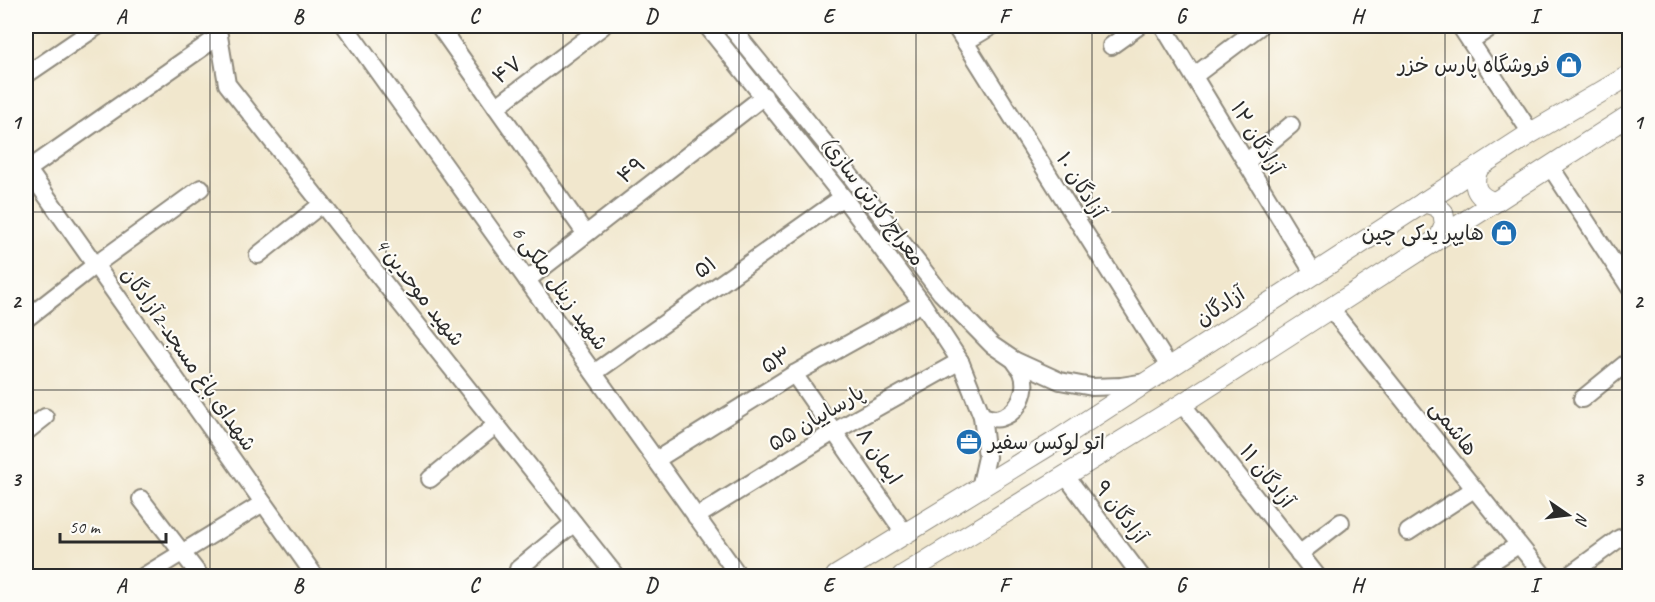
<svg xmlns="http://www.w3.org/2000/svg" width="1655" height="602" viewBox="0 0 1655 602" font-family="Caveat,'Playpen Sans Arabic',sans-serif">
	<rect width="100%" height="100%" fill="#fdfcf7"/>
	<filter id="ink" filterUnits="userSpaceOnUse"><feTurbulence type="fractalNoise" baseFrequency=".0167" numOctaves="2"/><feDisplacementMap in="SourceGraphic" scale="12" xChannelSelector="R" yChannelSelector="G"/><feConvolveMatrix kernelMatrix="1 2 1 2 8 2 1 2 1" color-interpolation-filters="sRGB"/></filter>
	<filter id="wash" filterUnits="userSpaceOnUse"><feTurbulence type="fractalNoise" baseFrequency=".008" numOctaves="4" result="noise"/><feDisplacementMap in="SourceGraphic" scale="24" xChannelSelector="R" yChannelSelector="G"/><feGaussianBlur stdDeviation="1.35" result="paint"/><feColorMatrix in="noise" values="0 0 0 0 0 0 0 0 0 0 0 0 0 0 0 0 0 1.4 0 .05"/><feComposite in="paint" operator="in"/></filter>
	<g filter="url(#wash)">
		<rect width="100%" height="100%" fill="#f1e7cd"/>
	</g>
	<g filter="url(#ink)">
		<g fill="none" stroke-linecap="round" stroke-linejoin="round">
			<defs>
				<g id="minor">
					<polyline points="212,26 219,36 227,84 616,576"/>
					<polyline points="345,26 739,576"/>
					<polyline points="439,26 585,233"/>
					<polyline points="707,26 843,197 922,303 960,361 982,416 987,457 980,488"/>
					<polyline points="730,26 829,148 941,293 992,345 1014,360 1060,381 1092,387 1121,386 1146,382"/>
					<polyline points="955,26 1170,368"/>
					<polyline points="1163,26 1314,274"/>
					<polyline points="1460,26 1531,133"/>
					<polyline points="1470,41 1493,26"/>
					<polyline points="965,42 992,26"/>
					<polyline points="1111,46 1139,26"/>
					<polyline points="26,75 98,26"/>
					<polyline points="1194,76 1259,27"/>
					<polyline points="496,107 603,26"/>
					<polyline points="1246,162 1291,125"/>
					<polyline points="1550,166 1630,288"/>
					<polyline points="26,167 315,576"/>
					<polyline points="26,171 219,36"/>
					<polyline points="258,255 322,204"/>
					<polyline points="527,280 764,96"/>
					<polyline points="1330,308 1544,576"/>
					<polyline points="26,319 95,265 201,188"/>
					<polyline points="594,373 843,197"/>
					<polyline points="794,374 905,534"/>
					<polyline points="1582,399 1630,360"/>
					<polyline points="1182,404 1317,576"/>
					<path d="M 982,416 C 987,417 995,420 1000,418 C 1019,413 1029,390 1022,372 C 1020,368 1016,364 1014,360"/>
					<polyline points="26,432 45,417"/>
					<polyline points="656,460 794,374 922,303"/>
					<polyline points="1065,475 1141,576"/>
					<polyline points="430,479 496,425"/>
					<polyline points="141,499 200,576"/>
					<polyline points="696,517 835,431 960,361"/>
					<polyline points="1408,532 1474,489"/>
					<polyline points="1299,554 1341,522"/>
					<polyline points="518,569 574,523"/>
					<polyline points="144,576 263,503"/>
					<polyline points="1470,576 1518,545"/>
					<polyline points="1568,576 1620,538"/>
				</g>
				<g id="major">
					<path d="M 1479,167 C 1471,183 1475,197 1494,202"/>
					<polyline points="1424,202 1436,206 1443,212 1445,224 1440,237"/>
					<polyline points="836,576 1053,443 1531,133 1630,75"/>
					<polyline points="902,576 1182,404 1630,115"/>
				</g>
			</defs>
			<use href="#minor" stroke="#8e897c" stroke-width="20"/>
			<use href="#major" stroke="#8e897c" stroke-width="22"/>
			<use href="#minor" stroke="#fff" stroke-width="16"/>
			<use href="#major" stroke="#fff" stroke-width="20"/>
		</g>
	</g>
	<path fill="none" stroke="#2b2b2b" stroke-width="1.5" stroke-opacity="0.55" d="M 210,26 L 210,576M 386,26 L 386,576M 563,26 L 563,576M 739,26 L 739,576M 916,26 L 916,576M 1092,26 L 1092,576M 1269,26 L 1269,576M 1445,26 L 1445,576M 26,212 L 1630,212M 26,390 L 1630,390"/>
	<defs>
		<symbol id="shop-disc" viewBox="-11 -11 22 22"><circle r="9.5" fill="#1f6fb2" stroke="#fdfcf7"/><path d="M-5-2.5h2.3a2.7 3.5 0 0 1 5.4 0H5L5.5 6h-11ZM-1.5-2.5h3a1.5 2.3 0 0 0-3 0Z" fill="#fff"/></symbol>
		<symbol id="office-disc" viewBox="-11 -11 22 22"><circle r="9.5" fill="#1f6fb2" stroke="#fdfcf7"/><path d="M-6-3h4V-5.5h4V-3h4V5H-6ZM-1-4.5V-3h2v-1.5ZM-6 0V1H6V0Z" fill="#fff"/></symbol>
	</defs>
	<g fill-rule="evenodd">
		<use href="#shop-disc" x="1554" y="50" width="30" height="30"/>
		<use href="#shop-disc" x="1489" y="218" width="30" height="30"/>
		<use href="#office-disc" x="954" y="427" width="30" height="30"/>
	</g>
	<g text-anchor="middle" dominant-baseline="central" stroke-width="4.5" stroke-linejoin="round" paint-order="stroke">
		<g font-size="21" fill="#2b2b2b" stroke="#fdfcf7" text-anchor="end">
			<text x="1550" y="65">فروشگاه پارس خزر</text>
			<text x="1484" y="233">هایپر یدکی چین</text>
			<text x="988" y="442" text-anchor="start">اتو لوکس سفیر</text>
		</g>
		<g font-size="21" fill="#2b2b2b" stroke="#fdfcf7">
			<text transform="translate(507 70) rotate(-37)">۴۷</text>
			<text transform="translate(1257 138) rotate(59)">۱۲ آزادگان</text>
			<text transform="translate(631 170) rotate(-38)">۴۹</text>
			<text transform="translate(1081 185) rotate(58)">۱۰ آزادگان</text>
			<text transform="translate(873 201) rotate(53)">معراج(کارتن سازی)</text>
			<text transform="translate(705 267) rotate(-35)">۵۱</text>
			<text transform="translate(560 288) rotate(54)">6 شهید زینل ملکی</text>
			<text transform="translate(420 292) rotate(52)">4 شهید موحدین</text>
			<text transform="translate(1220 306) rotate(-33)">آزادگان</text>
			<text transform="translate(189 359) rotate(55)">شهدای‌ باغ مسجد-2آزادگان</text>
			<text transform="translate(776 360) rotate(-31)">۵۳</text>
			<text transform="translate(816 418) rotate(-31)">پارساییان ۵۵</text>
			<text transform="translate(1454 428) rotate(52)">هاشمی</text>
			<text transform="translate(879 456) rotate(56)">۸ ایمان</text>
			<text transform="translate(1267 476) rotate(52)">۱۱ آزادگان</text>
			<text transform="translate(1121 512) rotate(53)">۹ آزادگان</text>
		</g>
	</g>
	<rect width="1655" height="602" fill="none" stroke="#fdfcf7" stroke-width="66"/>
	<g transform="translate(1568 515) rotate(104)" stroke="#fdfcf7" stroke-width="4.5" paint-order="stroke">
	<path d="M0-4.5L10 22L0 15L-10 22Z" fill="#2b2b2b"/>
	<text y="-9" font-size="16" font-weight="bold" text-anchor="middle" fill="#2b2b2b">N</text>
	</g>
	<path d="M60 533v9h106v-9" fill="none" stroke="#2b2b2b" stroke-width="3"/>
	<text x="69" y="533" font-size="18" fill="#2b2b2b" stroke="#fdfcf7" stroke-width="4.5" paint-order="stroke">50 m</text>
	<rect x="33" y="33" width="1589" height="536" fill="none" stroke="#2b2b2b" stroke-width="2"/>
	<g font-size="20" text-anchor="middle" font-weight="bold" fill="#2b2b2b">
		<text x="121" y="23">A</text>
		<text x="298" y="23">B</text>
		<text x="474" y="23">C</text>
		<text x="651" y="23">D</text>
		<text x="828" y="23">E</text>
		<text x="1004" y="23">F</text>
		<text x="1181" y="23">G</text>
		<text x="1357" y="23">H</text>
		<text x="1534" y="23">I</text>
		<text x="16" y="129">1</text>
		<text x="1638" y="129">1</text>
		<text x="16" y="308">2</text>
		<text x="1638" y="308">2</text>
		<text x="16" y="486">3</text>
		<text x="1638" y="486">3</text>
		<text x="121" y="592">A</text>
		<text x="298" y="592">B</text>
		<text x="474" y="592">C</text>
		<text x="651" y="592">D</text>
		<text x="828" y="592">E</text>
		<text x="1004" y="592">F</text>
		<text x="1181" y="592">G</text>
		<text x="1357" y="592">H</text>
		<text x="1534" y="592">I</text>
	</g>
</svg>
